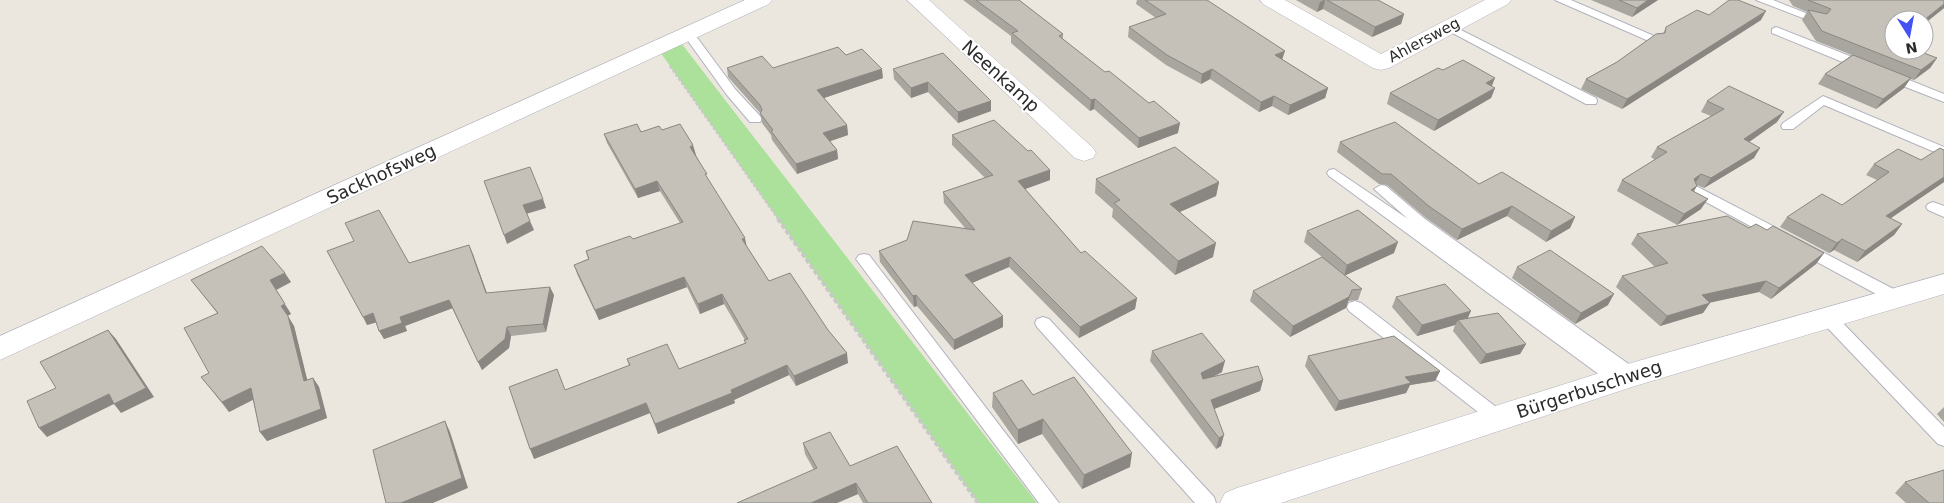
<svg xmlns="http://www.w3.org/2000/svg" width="1944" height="503" viewBox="0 0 1944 503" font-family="'DejaVu Sans',sans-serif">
	<rect width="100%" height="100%" fill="#ece7de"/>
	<polygon fill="#ace19c" points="678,39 1037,503 978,503 658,49"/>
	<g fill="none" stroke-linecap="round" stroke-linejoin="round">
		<defs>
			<g id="lane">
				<polygon points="1555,0 1571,0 1661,39 1659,42 1651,42"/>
				<polygon points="1756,0 1773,0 1823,20 1821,22 1813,22"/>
				<polygon points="1449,24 1596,98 1597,101 1596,104 1586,104 1445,29 1443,27"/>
				<polygon points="1776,27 1870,64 1872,67 1870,70 1862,70 1772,33 1772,29"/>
				<polygon points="689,30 693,32 735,89 760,116 762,119 760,122 750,122 727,95 683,34"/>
				<polygon points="1889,72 1944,94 1944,102 1885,79 1883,76 1885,73"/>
				<polygon points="1823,96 1944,147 1944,156 1824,105 1793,129 1783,129 1781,126 1783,123"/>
				<polygon points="1334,169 1408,219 1374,189 1381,185 1386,186 1425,219 1637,370 1639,375 1637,380 1626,380 1624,384 1618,385 1612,384 1329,176 1327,173 1329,170"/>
				<polygon points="1696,186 1903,294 1905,298 1903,302 1891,302 1691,194 1689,191"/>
				<polygon points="1933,202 1944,206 1944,217 1928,210 1926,207 1928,204"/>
				<polygon points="864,254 869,255 1059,503 1039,503 856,259 859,255"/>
				<polygon points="1355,301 1361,303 1504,413 1507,418 1504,423 1498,425 1492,423 1349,311 1347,307 1349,303"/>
				<polygon points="1827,311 1833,313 1944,427 1944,446 1938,444 1821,321 1819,317 1821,313"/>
				<polygon points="1043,317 1049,319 1214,497 1216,503 1195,503 1037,327 1035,323 1037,319"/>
			</g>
			<g id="street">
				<polygon points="745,0 772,0 769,4 0,360 0,336"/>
				<polygon points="907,0 929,0 1093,148 1096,153 1093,158 1084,161 1075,158"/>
				<polygon points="1260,0 1285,0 1381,54 1485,0 1511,0 1508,4 1389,68 1381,70 1373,68 1263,4"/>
				<polygon points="1944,274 1944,294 1635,386 1281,503 1220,503 1225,493 1237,488 1631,363"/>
			</g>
		</defs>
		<use href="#lane" stroke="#b1b2be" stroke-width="2"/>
		<use href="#street" stroke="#b1b2be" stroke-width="1"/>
		<polyline stroke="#c8c8c8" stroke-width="2.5" stroke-dasharray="3 2" stroke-linecap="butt" points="670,66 779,220"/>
		<polyline stroke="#c8c8c8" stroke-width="4" stroke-dasharray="4.5 2.5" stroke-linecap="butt" points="778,219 978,503"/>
		<use href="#lane" fill="#fff" fill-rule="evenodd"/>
		<use href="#street" fill="#fff" fill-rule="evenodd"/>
	</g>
	<g fill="#a9a69f">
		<polygon points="963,0 1019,0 1063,34 1063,39 1178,133 1138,148 1094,109 1090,111 1011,43 1011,36"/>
		<polygon points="1137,0 1207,0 1283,60 1328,88 1325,98 1288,115 1272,106 1259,112 1210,79 1201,84 1166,65 1128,37 1129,27 1156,18 1136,4"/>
		<polygon points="1296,0 1378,0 1404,14 1401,24 1372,37 1323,9 1317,12"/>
		<polygon points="1591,0 1658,0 1632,17"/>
		<polygon points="1789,0 1944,0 1944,8 1924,24 1924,20 1894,20 1894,50 1937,58 1930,68 1914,80 1910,79 1904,88 1876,109 1818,84 1825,74 1852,55 1816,41 1802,20 1807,12 1793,6"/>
		<polygon points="1709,15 1761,20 1622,109 1581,89 1586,79 1617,62 1663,34 1666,27"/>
		<polygon points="846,55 883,78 824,98 847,125 848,135 830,141 837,150 838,159 797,174 772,140 771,135 762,123 760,113 728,77 727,68 773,68"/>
		<polygon points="893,69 991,101 991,111 958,123 928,92 911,98 894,79"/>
		<polygon points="1495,88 1491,98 1434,131 1387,104 1390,93"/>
		<polygon points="1707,101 1777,122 1749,142 1754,158 1704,188 1697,185 1694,191 1701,209 1677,225 1617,191 1622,180 1655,160 1651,157 1657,147 1711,116 1701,112"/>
		<polygon points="662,130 696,155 708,180 747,247 769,281 848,363 796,386 789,375 734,400 735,403 658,434 650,413 534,459 565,390 629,366 627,359 679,369 745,343 744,340 745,340 724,304 700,314 687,287 599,320 577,274 574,265 588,259 586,251 633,239 680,223 660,191 638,198 607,143 604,134"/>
		<polygon points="952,135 1028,151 1050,170 1050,180 1025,189 1081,253 1137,298 1135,309 1079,338 1009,267 972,283 1003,316 1003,327 954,350 917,306 914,307 880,262 879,251 965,228 944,203 943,192 985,178 952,145"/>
		<polygon points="1340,142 1479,184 1575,217 1570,228 1546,242 1507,216 1457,240 1426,218 1387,185 1379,184 1337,152"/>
		<polygon points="1944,150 1944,182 1890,218 1902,224 1894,235 1857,262 1834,250 1829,253 1780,227 1787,217 1842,205 1877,180 1866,175 1874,164 1921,160"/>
		<polygon points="1096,179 1219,182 1216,196 1180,212 1213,257 1175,275 1112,217 1113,209 1095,193"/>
		<polygon points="1749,228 1767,230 1824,253 1816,264 1771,299 1759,292 1710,302 1703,313 1660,326 1616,287 1622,276 1655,267 1631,244 1637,234"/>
		<polygon points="1307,231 1394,253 1345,275 1362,289 1358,300 1348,301 1346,308 1290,337 1250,301 1253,291 1322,257 1304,242"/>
		<polygon points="469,245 487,293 554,295 546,332 511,336 509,348 482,370 452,308 405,326 407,331 384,339 376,322 367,325 409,263"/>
		<polygon points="1517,267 1608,305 1575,324 1512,278"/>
		<polygon points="191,280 291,282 276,290 291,314 287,316 294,326 307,380 313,378 319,387 327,418 267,441 260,432 253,400 229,412 201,377 209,373 217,313"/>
		<polygon points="1396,297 1468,318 1526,344 1520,354 1480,364 1453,331 1455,325 1417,336 1392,307"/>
		<polygon points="1152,351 1222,372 1212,377 1263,380 1260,391 1214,409 1221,446 1216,449 1150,361"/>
		<polygon points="1308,356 1440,371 1435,381 1410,385 1406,393 1335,411 1305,366"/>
		<polygon points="993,393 1033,395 1130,467 1082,489 1042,434 1018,444 992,407"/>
		<polygon points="1944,407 1944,422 1937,414"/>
		<polygon points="803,443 850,466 932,503 863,503 858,494 837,503 737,503 814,470 805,454"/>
		<polygon points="1905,482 1944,503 1906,503 1895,493"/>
	</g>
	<g fill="#8a8782">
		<polygon points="1324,0 1325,0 1323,9 1317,12 1320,2"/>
		<polygon points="1648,0 1658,0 1632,17 1637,8"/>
		<polygon points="1944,4 1944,8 1924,24 1924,20"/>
		<polygon points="1766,11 1761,20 1622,109 1627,99"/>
		<polygon points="1404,14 1401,24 1372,37 1375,27"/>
		<polygon points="1285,51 1282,60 1275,55"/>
		<polygon points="1937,58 1930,68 1914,80 1921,70"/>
		<polygon points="882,69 883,78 818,100 817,90"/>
		<polygon points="1212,69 1210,79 1201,84 1202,74"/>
		<polygon points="1495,78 1491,88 1486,83"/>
		<polygon points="1911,78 1904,88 1876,109 1883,99"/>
		<polygon points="928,82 928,92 911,98 911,88"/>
		<polygon points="1328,88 1325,98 1288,115 1290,105"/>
		<polygon points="1495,88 1491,98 1434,131 1438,120"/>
		<polygon points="1274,96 1272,106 1259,112 1261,102"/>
		<polygon points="1095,99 1094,109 1090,111 1091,100"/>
		<polygon points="991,101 991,111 958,123 958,112"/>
		<polygon points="1784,112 1777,122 1738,150 1744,139"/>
		<polygon points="1180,123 1178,133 1138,148 1139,138"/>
		<polygon points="847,125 848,135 825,143 823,133"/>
		<polygon points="693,145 696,155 692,156 690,147"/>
		<polygon points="1760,148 1754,158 1704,188 1711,178"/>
		<polygon points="837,150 838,159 797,174 796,164"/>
		<polygon points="1050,170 1050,180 1017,192 1018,181"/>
		<polygon points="1701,174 1695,184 1694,179"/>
		<polygon points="1944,177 1944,182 1878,227 1886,216"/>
		<polygon points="657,181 660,191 638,198 635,189"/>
		<polygon points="1219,182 1216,196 1168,217 1170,204"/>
		<polygon points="1697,186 1691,196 1691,190"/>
		<polygon points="543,199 546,208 526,214 523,205"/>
		<polygon points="1708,199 1701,209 1677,225 1684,214"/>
		<polygon points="1512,206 1507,216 1457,240 1462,229"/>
		<polygon points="1575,217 1570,228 1546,242 1551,231"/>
		<polygon points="530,221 534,230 507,244 504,235"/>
		<polygon points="1902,224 1894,235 1857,262 1865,251"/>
		<polygon points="745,238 747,248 742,239"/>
		<polygon points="1842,239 1834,250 1829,253 1837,243"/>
		<polygon points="1398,242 1394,253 1344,276 1347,265"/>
		<polygon points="1216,243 1213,257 1175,275 1178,261"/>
		<polygon points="469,245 473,254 490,302 486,293"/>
		<polygon points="1824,253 1816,264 1771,299 1779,288"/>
		<polygon points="1010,257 1009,267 965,286 965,275"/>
		<polygon points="285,273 291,282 276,290 291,314 287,316 281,306 270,280"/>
		<polygon points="684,277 687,287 599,320 595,310"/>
		<polygon points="1766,281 1759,292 1695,306 1702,295"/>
		<polygon points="550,287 554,295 546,332 543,324"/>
		<polygon points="1352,290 1346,308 1290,337 1293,326"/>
		<polygon points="722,294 724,304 700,314 698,304"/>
		<polygon points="1614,294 1608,305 1575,324 1581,313"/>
		<polygon points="916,295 917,306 914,307 913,296"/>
		<polygon points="1137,298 1135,309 1079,338 1080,327"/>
		<polygon points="449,300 453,308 405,326 407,331 384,339 379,331 400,317"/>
		<polygon points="1710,303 1703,313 1660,326 1667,316"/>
		<polygon points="1471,311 1466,322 1458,320 1455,325 1417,336 1422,325"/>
		<polygon points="373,313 378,322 367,325 363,317"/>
		<polygon points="288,316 294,326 310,391 304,381"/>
		<polygon points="1003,316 1003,327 954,350 954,340"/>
		<polygon points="507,327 511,336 509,348 482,370 478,362"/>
		<polygon points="108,330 116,339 154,397 121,413 114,404 47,437 39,428"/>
		<polygon points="1526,344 1520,354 1480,364 1486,354"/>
		<polygon points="847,353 848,363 796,386 794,376"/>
		<polygon points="1225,361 1222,372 1199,384 1201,373"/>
		<polygon points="787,365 789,375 734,400 735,403 658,434 655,424"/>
		<polygon points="1440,371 1435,381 1410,385 1406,393 1335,411 1339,401 1405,377"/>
		<polygon points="313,378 319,387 327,418 267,441 260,432"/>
		<polygon points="1263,380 1260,391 1209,411 1211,400"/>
		<polygon points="251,388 258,397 229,412 222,402"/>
		<polygon points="646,403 650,413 534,459 530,449"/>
		<polygon points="1043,419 1042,434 1018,444 1018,430"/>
		<polygon points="445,421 450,432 468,488 433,503 401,503"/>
		<polygon points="1224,435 1221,446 1216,449 1219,438"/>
		<polygon points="1132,453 1130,467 1082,489 1084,475"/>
		<polygon points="856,483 858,494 837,503 811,503"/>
	</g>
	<g fill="#c5c1b9" stroke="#8a8782">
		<polygon points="976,0 1019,0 1063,34 1059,36 1105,72 1109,71 1149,103 1154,101 1180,123 1139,138 1095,99 1091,100 1012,33 1018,31"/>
		<polygon points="1145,0 1207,0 1285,51 1275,55 1328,88 1290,105 1274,96 1261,102 1212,69 1202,74 1167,55 1129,27 1166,14"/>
		<polygon points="1327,0 1378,0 1404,14 1375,27"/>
		<polygon points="1619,0 1648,0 1637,8"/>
		<polygon points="1729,0 1738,0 1766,11 1627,99 1586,79 1617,62 1656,34 1665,33 1666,27 1697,10 1709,15"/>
		<polygon points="1808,0 1944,0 1944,4 1924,20 1894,20 1894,50 1916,50 1937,58 1921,70 1822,31 1808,10 1827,14 1831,9"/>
		<polygon points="838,47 846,55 862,49 882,69 817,90 847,125 823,133 837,150 796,164 771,131 773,130 760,113 762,110 760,105 727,68 762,56 773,68"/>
		<polygon points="943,53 991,101 958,112 928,82 911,88 893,69"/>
		<polygon points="1853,55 1911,78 1883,99 1825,74"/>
		<polygon points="1463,60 1495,78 1486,83 1495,88 1438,120 1390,93 1438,68 1443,70"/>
		<polygon points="1729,86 1784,112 1744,139 1760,148 1711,178 1701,174 1694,179 1697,186 1691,190 1708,199 1684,214 1622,180 1667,152 1657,147 1724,109 1707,101"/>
		<polygon points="994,120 1028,151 1031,150 1050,170 1018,181 1081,253 1085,251 1137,298 1080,327 1010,257 965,275 1003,316 954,340 916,295 913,296 879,251 907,240 913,221 975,230 943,192 993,175 952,135"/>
		<polygon points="1395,122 1479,184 1502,172 1575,217 1551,231 1512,206 1462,229 1430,207 1391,174 1382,174 1340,142"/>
		<polygon points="637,124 641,132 659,126 662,130 680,124 693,145 690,147 707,174 705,174 745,238 742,239 769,281 790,273 828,330 847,353 794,376 787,365 731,390 732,393 655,424 646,403 530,449 509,387 557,369 565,390 630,365 627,359 667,344 679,369 746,343 744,340 748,339 722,294 698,304 684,277 595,310 574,265 589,259 586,251 630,236 633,239 683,222 657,181 635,189 604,134"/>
		<polygon points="1175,147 1219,182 1170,204 1216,243 1178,261 1114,203 1120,200 1096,179"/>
		<polygon points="1940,148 1944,150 1944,177 1886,216 1902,224 1865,251 1842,239 1837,243 1787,217 1822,194 1842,205 1889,172 1874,164 1898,149 1921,160"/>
		<polygon points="530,167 543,199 523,205 530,221 504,235 484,181"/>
		<polygon points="379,210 409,263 469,245 486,293 550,287 543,324 507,327 505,339 478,362 449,300 400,317 402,323 379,331 373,313 363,317 327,251 354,241 345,223"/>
		<polygon points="1358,210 1398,242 1347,265 1307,231"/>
		<polygon points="1727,216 1749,228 1756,224 1767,230 1773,226 1824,253 1779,288 1766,281 1702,295 1710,303 1667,316 1622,276 1668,263 1637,234"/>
		<polygon points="262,246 285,273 270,280 285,304 281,306 288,316 304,381 313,378 321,409 260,432 251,388 222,402 201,377 209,373 184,328 218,313 191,280"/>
		<polygon points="1550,250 1614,294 1581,313 1517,267"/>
		<polygon points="1322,257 1362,289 1352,290 1349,297 1293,326 1253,291"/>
		<polygon points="1445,284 1471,311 1422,325 1396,297"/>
		<polygon points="1498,313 1526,344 1486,354 1458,320"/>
		<polygon points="108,330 146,388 114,404 109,394 39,428 27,401 56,388 40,362"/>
		<polygon points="1202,333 1225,361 1201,373 1203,379 1258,366 1263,380 1211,400 1224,435 1219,438 1152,351"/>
		<polygon points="1394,336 1440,371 1405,377 1411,383 1339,401 1308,356"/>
		<polygon points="1074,377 1132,453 1084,475 1043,419 1018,430 993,393 1022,380 1033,395"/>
		<polygon points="445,421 462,478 401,503 386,503 373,450"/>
		<polygon points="830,432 850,466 897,446 932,503 868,503 856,483 811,503 737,503 817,468 803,443"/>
		<polygon points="1944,470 1944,503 1929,503 1905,482"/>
	</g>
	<g text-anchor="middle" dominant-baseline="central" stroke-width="4" stroke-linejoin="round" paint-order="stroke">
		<g font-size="15" fill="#2b2b2b" stroke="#fff">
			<text transform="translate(1424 40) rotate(-28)">Ahlersweg</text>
		</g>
		<g font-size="18" fill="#2b2b2b" stroke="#fff">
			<text transform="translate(1001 76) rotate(42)">Neenkamp</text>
			<text transform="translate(381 174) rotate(-25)">Sackhofsweg</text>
			<text transform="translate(1589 389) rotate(-18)">Bürgerbuschweg</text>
		</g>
	</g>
	<g transform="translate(1909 35) rotate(169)"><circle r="24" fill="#ffffff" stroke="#aaaaaa"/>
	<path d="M0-4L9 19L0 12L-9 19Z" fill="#4452f3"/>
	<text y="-8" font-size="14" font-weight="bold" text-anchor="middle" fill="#2b2b2b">N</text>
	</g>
</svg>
